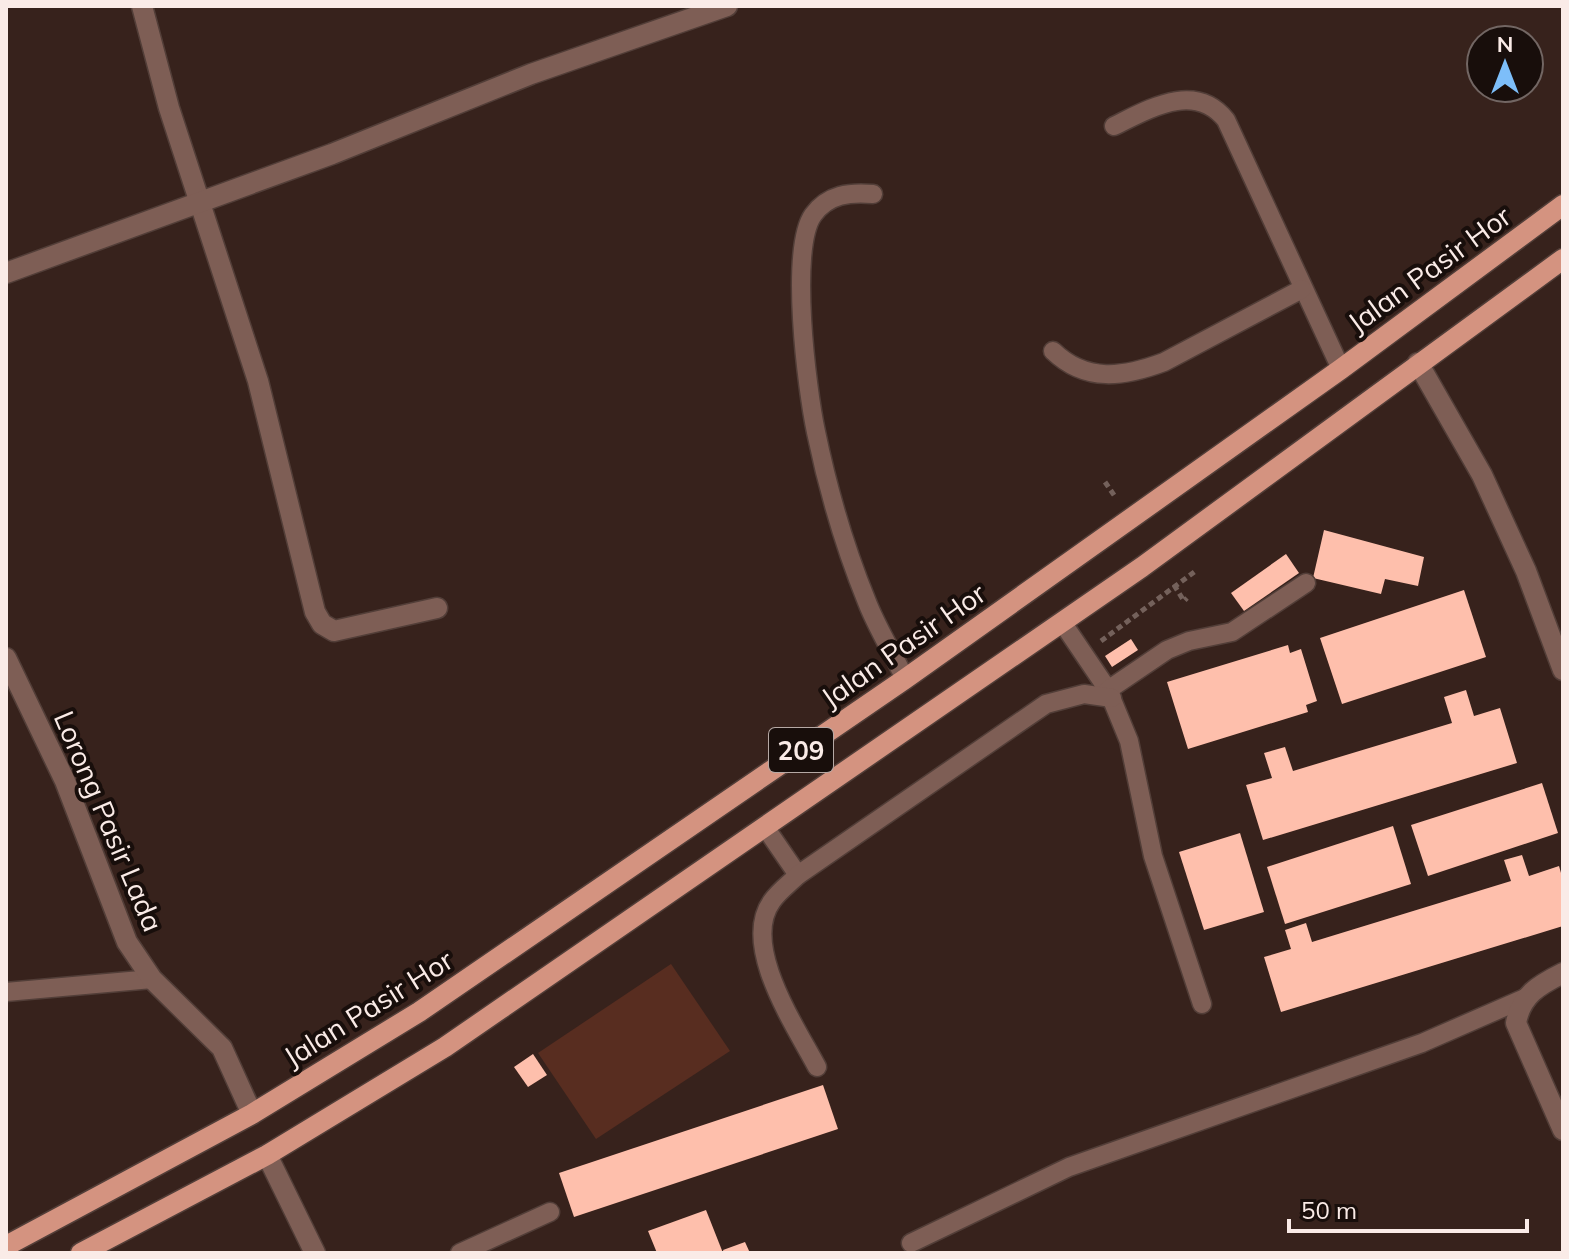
<svg xmlns="http://www.w3.org/2000/svg" width="1569" height="1259" viewBox="0 0 1569 1259" font-family="Mulish,sans-serif">
	<rect width="100%" height="100%" fill="#37221c"/>
	<polygon fill="#582d20" points="671,964 730,1051 596,1139 538,1053"/>
	<g fill="#febfac">
		<polygon points="1324,530 1424,557 1418,586 1385,579 1381,594 1313,578"/>
		<polygon points="1286,554 1299,573 1244,611 1231,593"/>
		<polygon points="1464,590 1486,657 1342,704 1320,638"/>
		<polygon points="1131,639 1138,650 1112,667 1105,656"/>
		<polygon points="1288,645 1290,653 1301,649 1317,701 1306,705 1308,712 1188,749 1167,682"/>
		<polygon points="1466,690 1474,716 1500,708 1517,763 1263,840 1246,785 1272,778 1264,753 1285,747 1293,771 1452,723 1444,697"/>
		<polygon points="1542,783 1558,833 1428,876 1411,825"/>
		<polygon points="1393,826 1411,884 1285,924 1267,867"/>
		<polygon points="1240,833 1264,912 1204,930 1179,852"/>
		<polygon points="1522,855 1529,876 1559,866 1563,880 1563,926 1281,1012 1264,957 1291,949 1285,930 1306,923 1312,942 1511,881 1504,860"/>
		<polygon points="533,1054 547,1075 528,1087 514,1067"/>
		<polygon points="823,1085 838,1129 574,1217 559,1173"/>
		<polygon points="706,1210 723,1253 657,1253 648,1231"/>
		<polygon points="745,1242 750,1253 724,1253 723,1250"/>
	</g>
	<g fill="none" stroke-linecap="round" stroke-linejoin="round">
		<defs>
			<g id="service">
				<path d="M 1114,126 C 1149,109 1195,81 1226,120 L 1341,369"/>
				<path d="M 873,194 C 850,192 828,194 813,215 C 789,249 807,390 816,432 C 828,490 845,548 867,602 C 877,628 893,653 905,679"/>
				<path d="M 1053,351 C 1086,383 1124,377 1164,362 L 1302,289"/>
				<polyline points="1062,622 1108,690 1129,741 1153,856 1202,1004"/>
				<polyline points="1108,690 1167,650 1189,641 1232,632 1306,583"/>
				<polyline points="765,827 798,875"/>
				<polyline points="6,992 152,979"/>
				<path d="M 817,1067 C 796,1027 740,945 772,901 C 779,891 790,883 798,875 L 1046,704 L 1084,694 L 1112,698"/>
				<polyline points="911,1243 1069,1167 1422,1043 1525,998"/>
				<polyline points="460,1253 550,1212"/>
			</g>
			<g id="minor">
				<polyline points="142,6 169,108 258,381 315,612 322,624 334,631 437,608"/>
				<polyline points="6,273 332,154 531,74 727,6"/>
				<polyline points="1418,363 1482,475 1526,571 1563,670"/>
				<polyline points="6,658 65,781 127,942 152,979 222,1048 252,1114"/>
				<path d="M 1563,973 C 1539,985 1521,995 1516,1023 L 1563,1130"/>
				<polyline points="267,1155 315,1253"/>
			</g>
			<g id="primary">
				<polyline points="6,1246 252,1114 419,1012 905,679 1341,369 1563,205"/>
				<polyline points="81,1253 267,1155 445,1047 1142,567 1563,259"/>
			</g>
		</defs>
		<use href="#service" stroke="#523e38" stroke-width="21"/>
		<use href="#minor" stroke="#523e38" stroke-width="23"/>
		<use href="#primary" stroke="#523e38" stroke-width="23"/>
		<g stroke="#74615b" stroke-width="5" stroke-dasharray="6 4" stroke-linecap="butt">
			<polyline points="1105,482 1116,498"/>
			<polyline points="1174,585 1184,601 1187,598"/>
			<polyline points="1101,641 1197,570"/>
		</g>
		<use href="#service" stroke="#7e5e55" stroke-width="18"/>
		<use href="#minor" stroke="#7e5e55" stroke-width="20"/>
		<use href="#primary" stroke="#d49380" stroke-width="20"/>
	</g>
	<g text-anchor="middle" dominant-baseline="central" stroke-width="8" stroke-linejoin="round" paint-order="stroke">
		<rect fill="#180e0b" stroke="#b6a9a5" stroke-width="2" x="769" y="728" width="64" height="44" rx="6"/>
		<g font-size="26" font-weight="bold" fill="#faebe7">
			<text x="801" y="750">209</text>
		</g>
		<g font-size="28" fill="#faebe7" stroke="#180e0b">
			<text transform="translate(1429 269) rotate(-36)">Jalan Pasir Hor</text>
			<text transform="translate(903 645) rotate(-35)">Jalan Pasir Hor</text>
			<text transform="translate(109 821) rotate(67)">Lorong Pasir Lada</text>
			<text transform="translate(368 1008) rotate(-32)">Jalan Pasir Hor</text>
		</g>
	</g>
	<rect width="1569" height="1259" fill="none" stroke="#faebe7" stroke-width="16"/>
	<g transform="translate(1505 64)"><circle r="38" fill="#180e0b" stroke="#726663" stroke-width="2"/>
	<path d="M0-6L14 30L0 20L-14 30Z" fill="#7dbef9"/>
	<text y="-12" font-size="22" font-weight="bold" text-anchor="middle" fill="#faebe7">N</text>
	</g>
	<path d="M1289 1219v12h238v-12" fill="none" stroke="#faebe7" stroke-width="4"/>
	<text x="1301" y="1219" font-size="24" fill="#faebe7" stroke="#180e0b" stroke-width="6" paint-order="stroke">50 m</text>
</svg>
